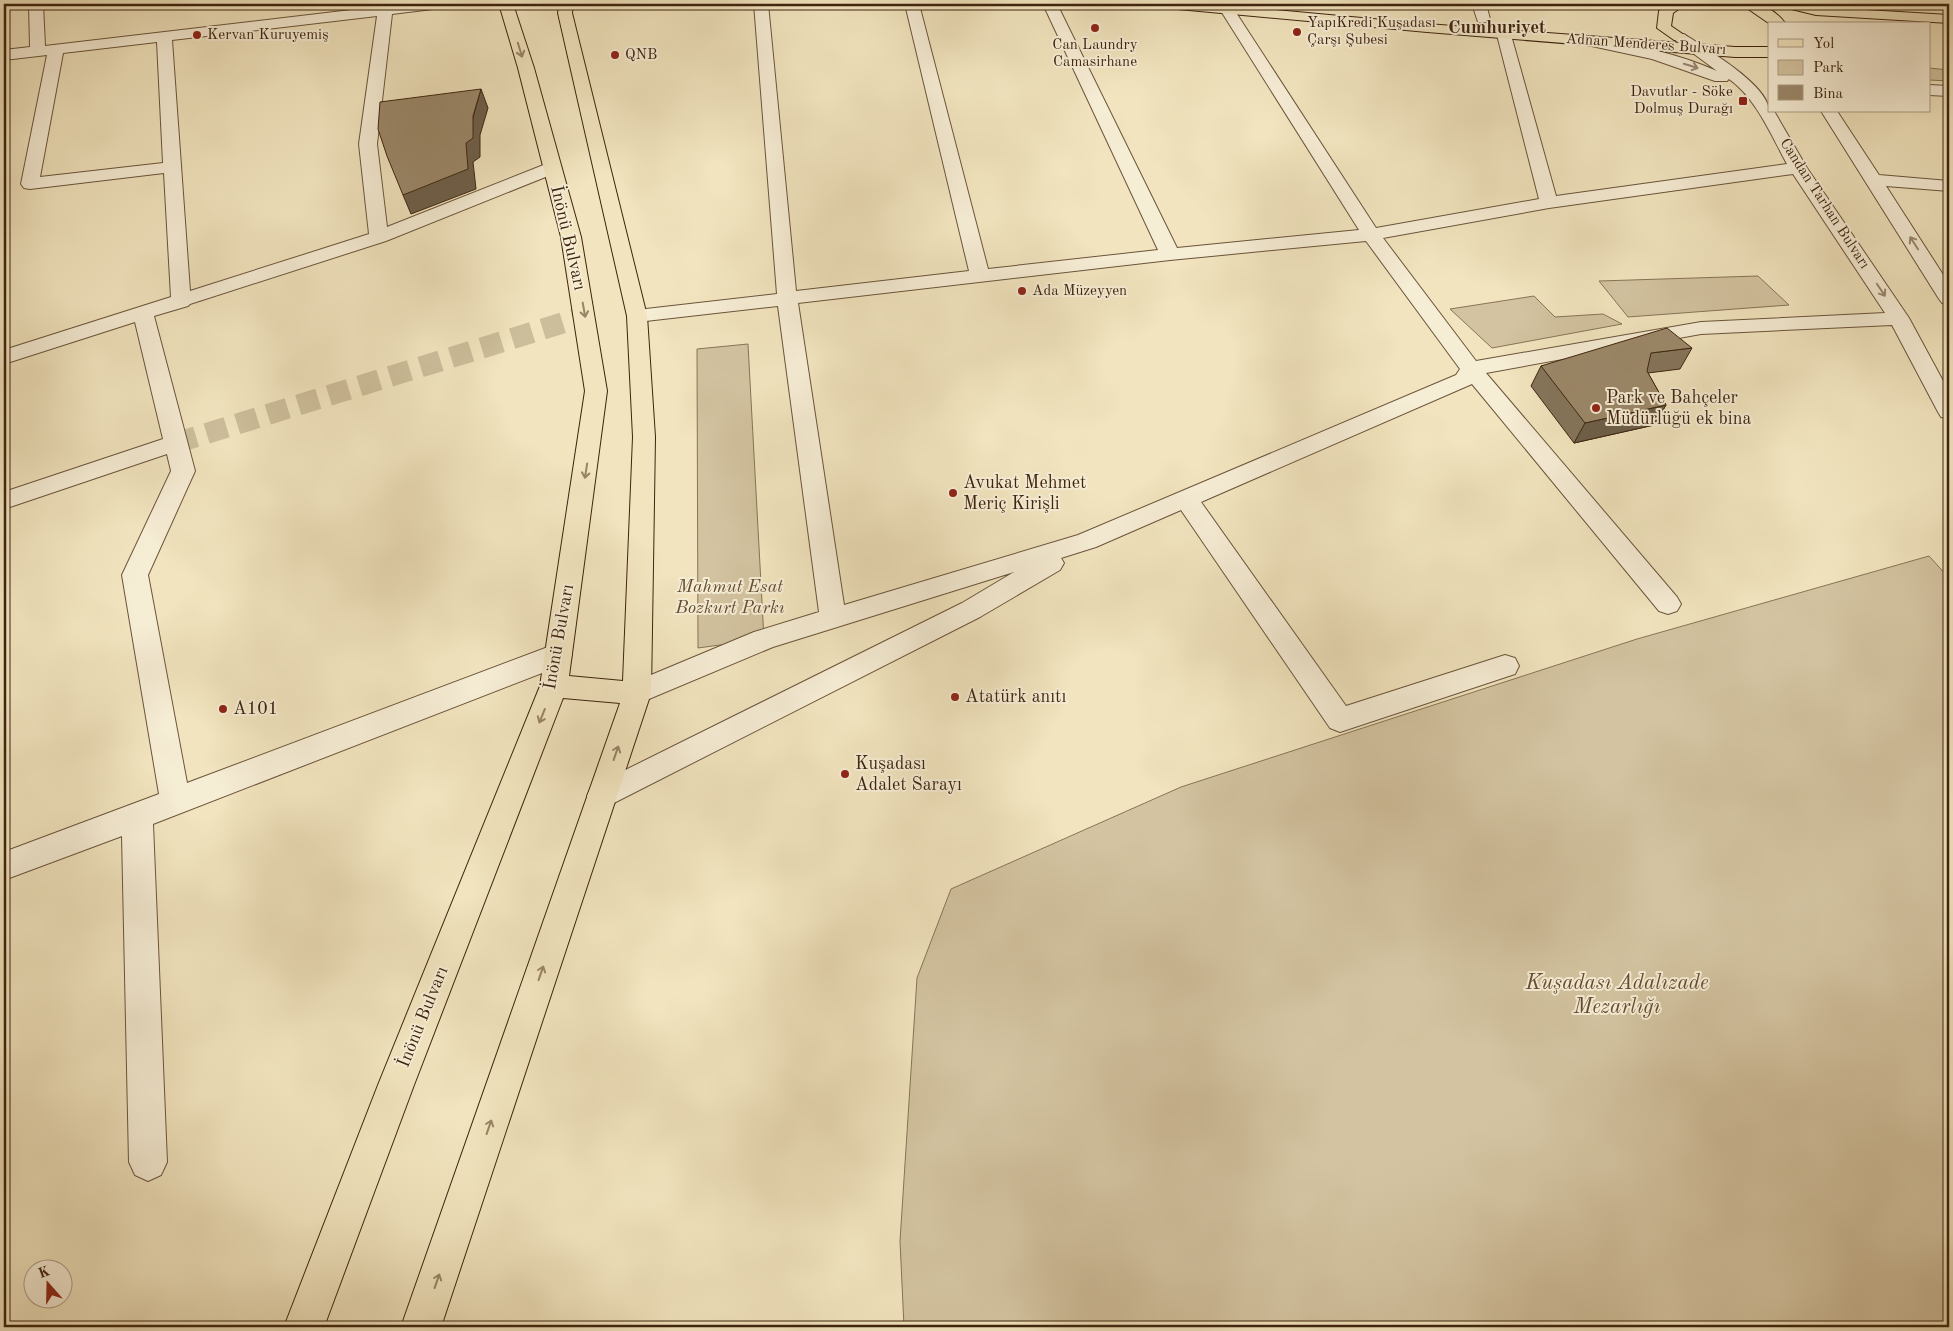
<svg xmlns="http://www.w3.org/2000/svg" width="1953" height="1331" viewBox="0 0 1953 1331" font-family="'Old Standard TT',serif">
	<rect width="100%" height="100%" fill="#f1e4be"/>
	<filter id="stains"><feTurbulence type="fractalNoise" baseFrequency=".004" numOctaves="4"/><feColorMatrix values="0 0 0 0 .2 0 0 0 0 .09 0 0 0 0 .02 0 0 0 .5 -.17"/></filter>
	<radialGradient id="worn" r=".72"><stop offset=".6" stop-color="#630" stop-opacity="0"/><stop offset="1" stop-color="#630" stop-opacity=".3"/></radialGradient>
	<g fill="#d3c3a0" stroke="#887457">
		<polygon points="1929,68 1949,70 1949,81 1929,80"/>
		<polygon points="1758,276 1789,305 1628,317 1599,281"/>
		<polygon points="1534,296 1555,317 1603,314 1622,324 1492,348 1450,309"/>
		<polygon points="748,344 764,639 698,648 697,349"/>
		<polygon points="1929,556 1949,578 1949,1327 904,1327 900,1241 917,978 951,889 1181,787 1637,639"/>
	</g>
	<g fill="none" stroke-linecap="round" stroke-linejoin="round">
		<polyline stroke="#cdbe9b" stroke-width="21" stroke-dasharray="21 11" stroke-linecap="butt" points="176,443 585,316"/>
		<defs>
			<g id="minor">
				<path d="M 29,4 L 43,4 L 45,46 L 385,6 L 448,4 L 446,7 L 441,8 L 392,14 L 377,144 L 387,227 L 546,164 L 552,163 L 558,164 L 561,168 L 558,172 L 386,241 L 190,304 L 188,306 L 154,316 L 195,471 L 148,575 L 187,783 L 548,647 L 558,644 L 568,647 L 572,655 L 568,663 L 153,824 L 167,1162 L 161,1175 L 148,1181 L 135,1175 L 129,1162 L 122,836 L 4,880 L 4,852 L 159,794 L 122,575 L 171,471 L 167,454 L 4,509 L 4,492 L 163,439 L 135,322 L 4,364 L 4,350 L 171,297 L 164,173 L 30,189 L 24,188 L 21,184 L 47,55 L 4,60 L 4,50 L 30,47 ZM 377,16 L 359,144 L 369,234 L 190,291 L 172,40 ZM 157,42 L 163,163 L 40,177 L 63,53 Z"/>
				<path d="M 754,4 L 768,4 L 796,291 L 969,271 L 905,4 L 919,4 L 988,269 L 1158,250 L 1043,4 L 1057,4 L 1177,248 L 1359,230 L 1221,11 L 1223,8 L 1233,8 L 1376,228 L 1539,199 L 1497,35 L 1499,32 L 1509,32 L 1511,35 L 1556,196 L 1787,164 C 1771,135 1756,98 1729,79 L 1727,81 L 1715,81 L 1652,59 L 1587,45 L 1584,42 L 1587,39 L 1592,37 C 1634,45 1677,53 1717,71 L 1671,37 L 1674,34 L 1684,34 C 1705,48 1769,85 1769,111 L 1774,111 L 1807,168 L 1909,318 L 1949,392 L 1949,419 L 1941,417 L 1938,412 L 1892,325 L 1701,334 L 1486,373 L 1677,597 L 1681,604 L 1677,611 L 1668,614 L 1659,611 L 1472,384 L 1201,502 L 1346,706 L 1505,655 L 1515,658 L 1519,666 L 1515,674 L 1340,732 L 1330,728 L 1181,510 L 1096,547 L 1061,558 L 1064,563 L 1060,570 L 980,617 L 602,809 L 591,805 L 587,796 L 591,787 L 962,603 L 1014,572 L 773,647 L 637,704 L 627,701 L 623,693 L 627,685 L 754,632 L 819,612 L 778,306 L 637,322 L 630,320 L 627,316 L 630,312 L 637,310 L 777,294 ZM 1793,174 L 1885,313 L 1701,322 L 1476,361 L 1383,238 L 1549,208 ZM 1366,241 L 1460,369 L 1456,375 L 1078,535 L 844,605 L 798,303 L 1170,260 Z"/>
				<polygon points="1472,4 1486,4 1490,19 1488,22 1478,22"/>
				<polygon points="1929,85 1949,86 1949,96 1929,95"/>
				<polygon points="1821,111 1837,111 1879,175 1949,181 1949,191 1886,186 1949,284 1949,305 1942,303 1939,299"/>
			</g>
			<g id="major">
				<polygon points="499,4 513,4 534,68 581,237 607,391 569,676 623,681 633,437 627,316 558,13 559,4 573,4 572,13 647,316 655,437 651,693 441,1327 401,1327 620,703 563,698 414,1085 324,1327 284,1327 378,1085 540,686 585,391 561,237 518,68"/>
				<polygon points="1160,4 1211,4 1427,24 1735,47 1769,47 1769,57 1735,57 1427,32 1167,8 1162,7"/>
				<polygon points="1669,4 1686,4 1673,13 1671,26 1687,37 1684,40 1674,40 1657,28 1659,11"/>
				<path d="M 1741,4 C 1760,3 1774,8 1786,24 L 1770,24 Z"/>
				<polygon points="1781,4 1804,4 1816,7 1949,15 1949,23 1816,15 1783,7"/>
			</g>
		</defs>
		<use href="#minor" stroke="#6b543a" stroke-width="2"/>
		<use href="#major" stroke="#3e240e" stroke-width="2"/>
		<use href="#minor" fill="#f6edd5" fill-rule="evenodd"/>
		<use href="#major" fill="#f1e4be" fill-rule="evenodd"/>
	</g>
	<g fill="#85755b" stroke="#3e240e">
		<polygon points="306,4 335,4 327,8"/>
		<polygon points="1692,348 1680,369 1648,373 1666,405 1654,425 1574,443 1531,386 1541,366"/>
	</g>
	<g fill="#6c5f4a" stroke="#3e240e">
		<polygon points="325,4 335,4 327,8"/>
		<polygon points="481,89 488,108 480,135 480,157 473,162 476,189 411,214 403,195 466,143"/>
		<polygon points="1666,405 1654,425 1574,443 1585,423"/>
	</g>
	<g fill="#9b886a" stroke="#3e240e">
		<polygon points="481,89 473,116 473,138 466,143 468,169 403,195 387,156 378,129 380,102"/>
		<polygon points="1667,328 1692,348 1651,353 1647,371 1666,405 1585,423 1541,366"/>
	</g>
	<defs><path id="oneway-shaft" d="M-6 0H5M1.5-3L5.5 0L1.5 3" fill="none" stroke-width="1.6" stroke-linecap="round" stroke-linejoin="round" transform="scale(1.25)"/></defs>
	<g stroke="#988466">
		<use href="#oneway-shaft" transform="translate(520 50) rotate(73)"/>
		<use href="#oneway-shaft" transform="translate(584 310) rotate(80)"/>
		<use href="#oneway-shaft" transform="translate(586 471) rotate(99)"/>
		<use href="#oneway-shaft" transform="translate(542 716) rotate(112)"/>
		<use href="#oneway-shaft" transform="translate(616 753) rotate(-71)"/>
		<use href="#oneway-shaft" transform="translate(541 973) rotate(-71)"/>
		<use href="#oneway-shaft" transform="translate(489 1127) rotate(-71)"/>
		<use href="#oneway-shaft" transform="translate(437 1281) rotate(-71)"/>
	</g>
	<g stroke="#9a8872">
		<use href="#oneway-shaft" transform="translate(1691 66) rotate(17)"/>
		<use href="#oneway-shaft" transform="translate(1914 243) rotate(-123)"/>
		<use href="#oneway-shaft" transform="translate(1881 290) rotate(56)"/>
	</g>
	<g fill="#8f2418" stroke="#f6edd5" stroke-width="2">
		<circle cx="1095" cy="28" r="5"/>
		<circle cx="1297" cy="32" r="5"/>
		<circle cx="197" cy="35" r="5"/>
		<circle cx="615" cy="55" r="5"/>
		<rect x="1738" y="96" width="10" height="10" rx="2.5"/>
		<circle cx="1022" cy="291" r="5"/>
		<circle cx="1596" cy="408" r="5"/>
		<circle cx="953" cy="493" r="5"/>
		<circle cx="955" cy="697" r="5"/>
		<circle cx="223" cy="709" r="5"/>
		<circle cx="845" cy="774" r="5"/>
	</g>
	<g text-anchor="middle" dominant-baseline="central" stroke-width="4" stroke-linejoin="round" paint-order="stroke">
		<g font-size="15" fill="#3e240e" stroke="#f6edd5" text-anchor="start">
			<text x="1307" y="23">YapıKredi Kuşadası<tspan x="1307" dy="17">Çarşı Şubesi</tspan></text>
			<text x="207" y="35">Kervan Kuruyemiş</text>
			<text x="1095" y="45" text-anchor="middle">Can Laundry<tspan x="1095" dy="17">Camasirhane</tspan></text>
			<text x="625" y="55">QNB</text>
			<text x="1733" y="92" text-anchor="end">Davutlar - Söke<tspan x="1733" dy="17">Dolmuş Durağı</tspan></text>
			<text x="1032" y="291">Ada Müzeyyen</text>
		</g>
		<g font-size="15" fill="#3e240e" stroke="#f6edd5">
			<text transform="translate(1646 45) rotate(4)">Adnan Menderes Bulvarı</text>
			<text transform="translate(1824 204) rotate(57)">Candan Tarhan Bulvarı</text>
		</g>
		<g font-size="18" fill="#3e240e" stroke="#f6edd5">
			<text transform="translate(568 238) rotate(77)">İnönü Bulvarı</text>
			<text transform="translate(559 637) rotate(-80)">İnönü Bulvarı</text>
			<text transform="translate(423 1017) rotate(-68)">İnönü Bulvarı</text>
		</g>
		<g font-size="18" fill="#3e240e" stroke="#f6edd5" text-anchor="start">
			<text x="1606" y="398">Park ve Bahçeler<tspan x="1606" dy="21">Müdürlüğü ek bina</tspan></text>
			<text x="963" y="483">Avukat Mehmet<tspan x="963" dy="21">Meriç Kirişli</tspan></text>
			<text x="965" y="697">Atatürk anıtı</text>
			<text x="233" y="709">A101</text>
			<text x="855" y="764">Kuşadası<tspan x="855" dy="21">Adalet Sarayı</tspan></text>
		</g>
		<g font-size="18" font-style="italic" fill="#634c32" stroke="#f6edd5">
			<text x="730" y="587">Mahmut Esat<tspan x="730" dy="21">Bozkurt Parkı</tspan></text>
		</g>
		<g font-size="19" font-weight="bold" fill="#3e240e" stroke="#f6edd5">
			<text x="1497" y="28">Cumhuriyet</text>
		</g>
		<g font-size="21" font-style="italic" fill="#634c32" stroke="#f6edd5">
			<text x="1617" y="983">Kuşadası Adalızade<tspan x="1617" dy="24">Mezarlığı</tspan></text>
		</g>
	</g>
	<rect width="1953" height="1331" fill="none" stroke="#f1e4be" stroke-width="20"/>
	<rect x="5" y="5" width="1943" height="1321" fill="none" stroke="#3e240e" stroke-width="2.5"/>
	<rect x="10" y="10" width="1933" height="1311" fill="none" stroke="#3e240e"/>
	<rect x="1768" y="22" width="162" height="90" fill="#f6edd5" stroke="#ac9d85"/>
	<rect x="1778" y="39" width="25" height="8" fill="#f1e4be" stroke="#ac9d85"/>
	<text x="1813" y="48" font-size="15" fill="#3e240e">Yol</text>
	<rect x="1778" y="60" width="25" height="15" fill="#d3c3a0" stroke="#ac9d85"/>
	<text x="1813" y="72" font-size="15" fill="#3e240e">Park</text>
	<rect x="1778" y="85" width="25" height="15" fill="#9b886a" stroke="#ac9d85"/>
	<text x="1813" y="98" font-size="15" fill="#3e240e">Bina</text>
	<g transform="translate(48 1284) rotate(340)"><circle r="24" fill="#f6edd5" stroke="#ac9d85"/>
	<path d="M0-4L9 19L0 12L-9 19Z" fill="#8f2418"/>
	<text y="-8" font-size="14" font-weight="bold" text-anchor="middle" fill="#3e240e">K</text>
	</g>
	<rect width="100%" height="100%" filter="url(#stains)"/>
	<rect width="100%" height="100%" fill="url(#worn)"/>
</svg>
